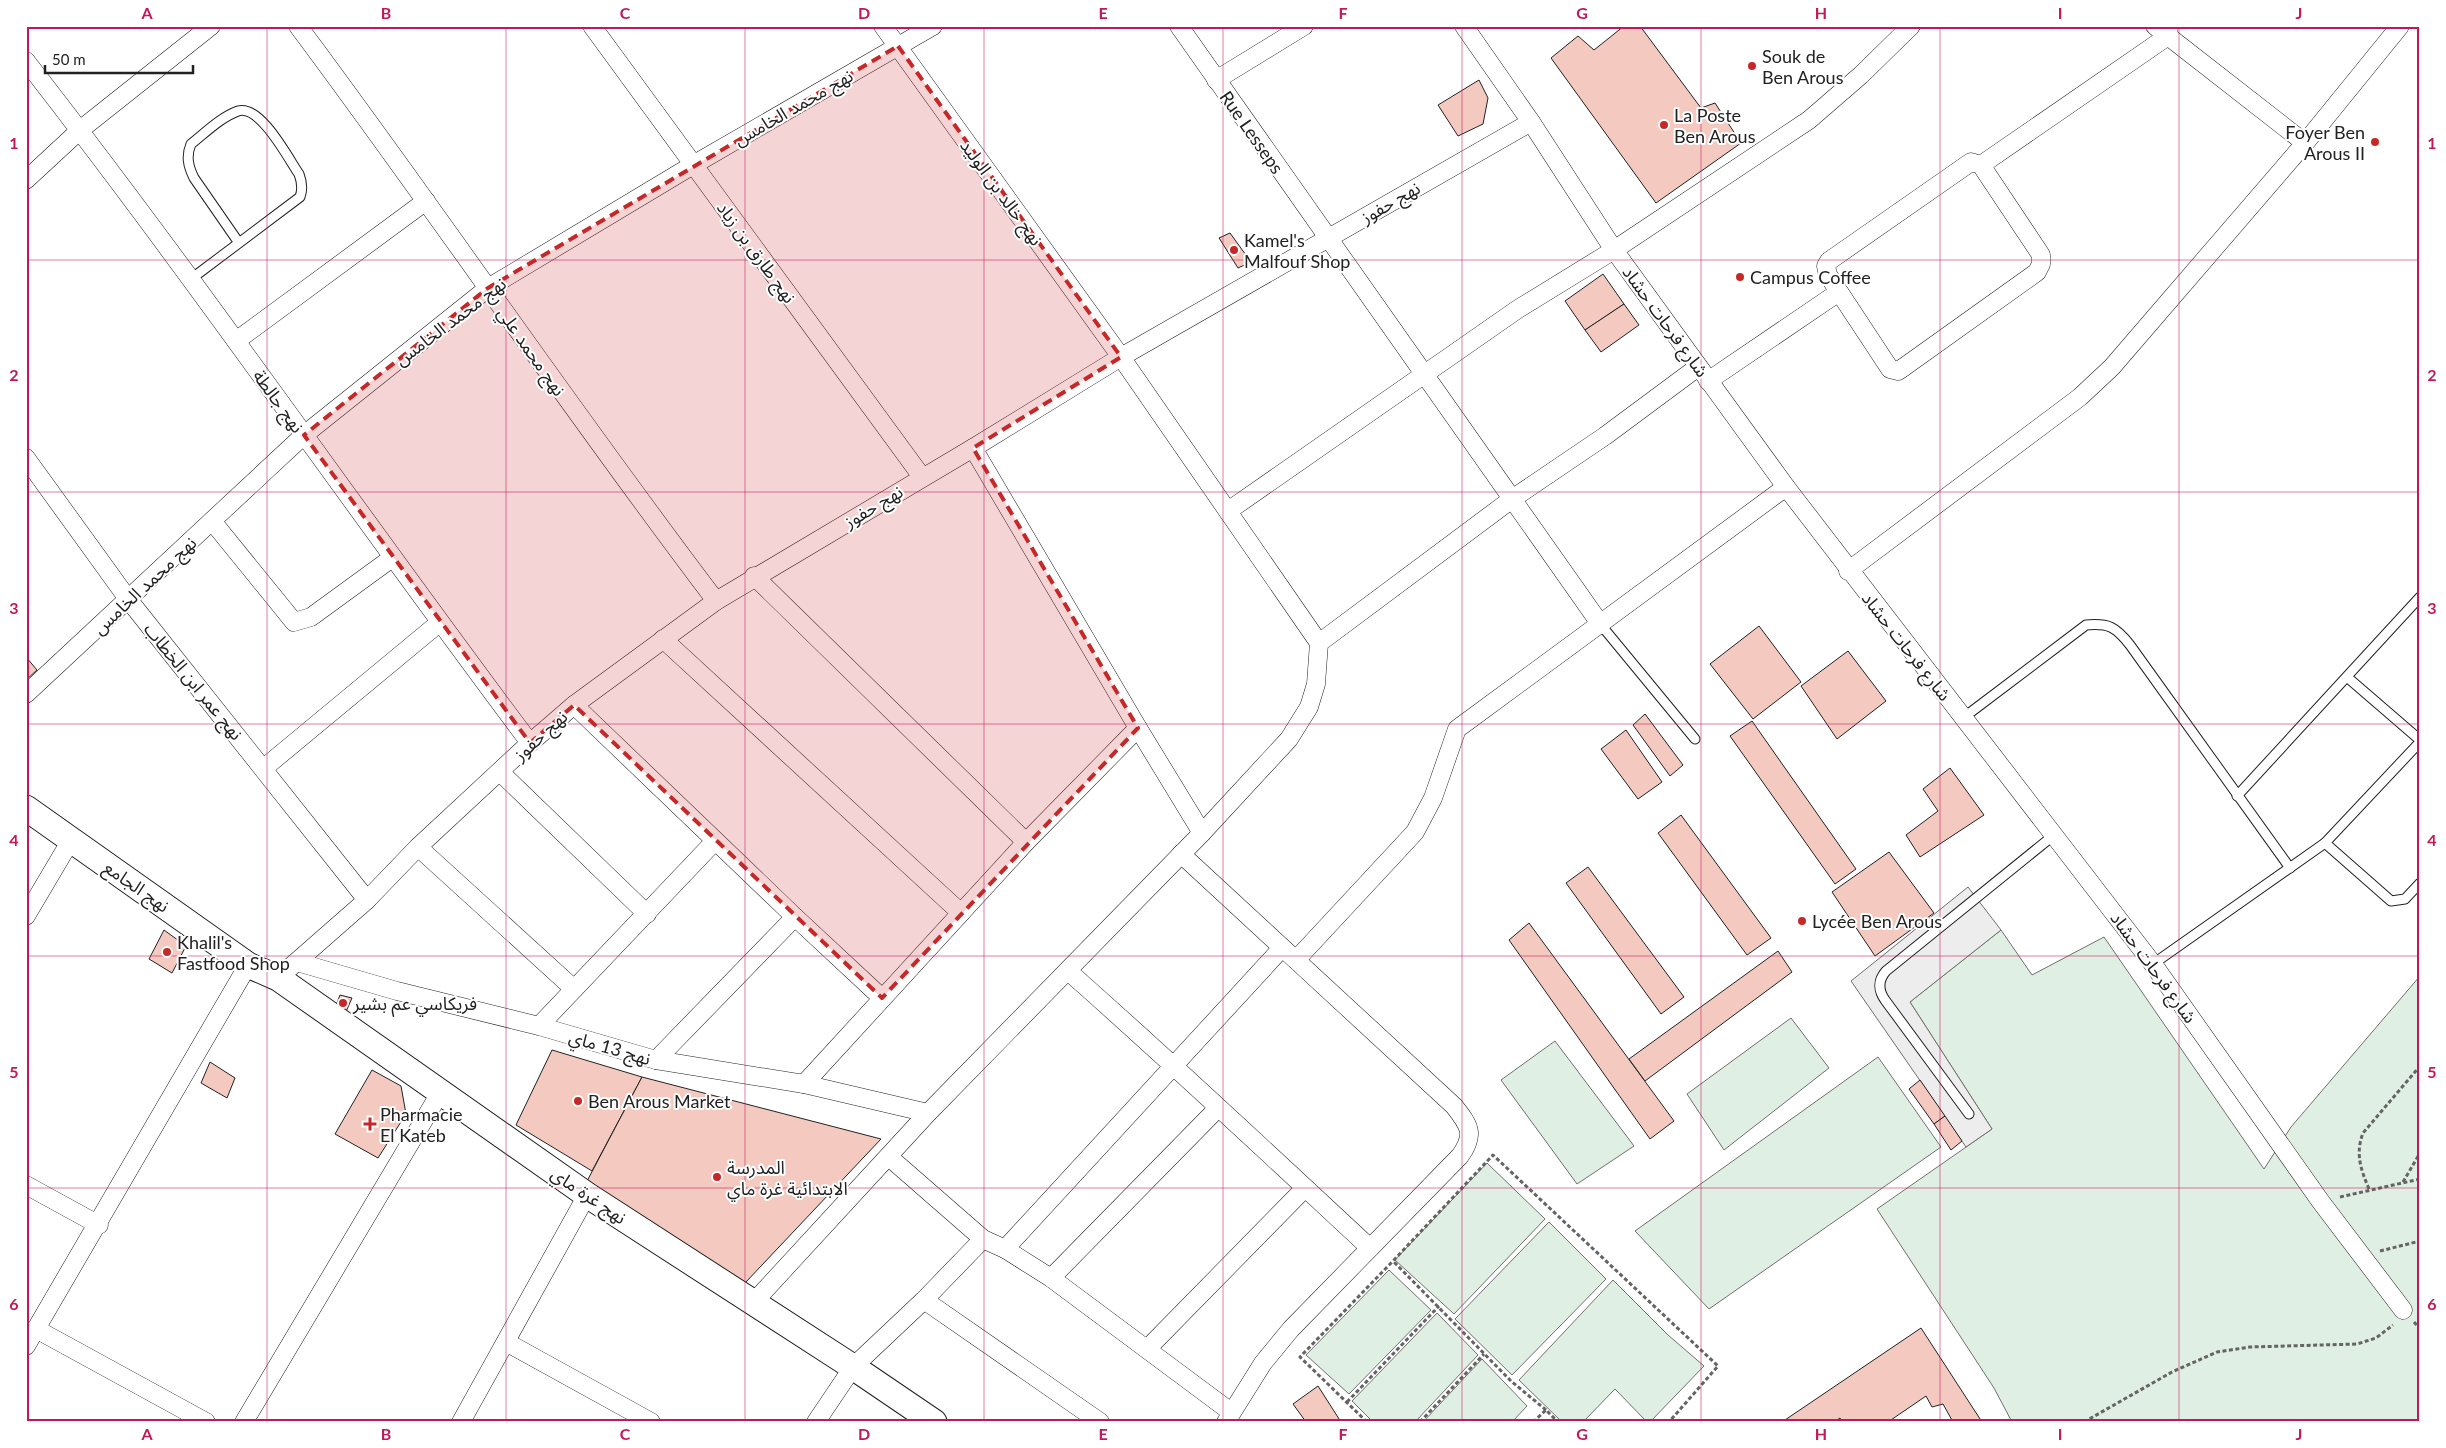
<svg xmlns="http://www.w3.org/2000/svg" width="2446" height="1448" viewBox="0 0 2446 1448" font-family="Lato,'Noto Sans Arabic',sans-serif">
	<rect width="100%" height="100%" fill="#fff"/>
	<g fill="#e0efe3" stroke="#6f6f6f">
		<polygon points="2001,930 2032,975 2104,937 2264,1169 2291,1127 2420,976 2420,1422 2012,1422 1994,1388 1877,1209 1992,1129 1910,1002"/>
		<polygon points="1791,1018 1829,1068 1724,1150 1687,1094"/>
		<polygon points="1555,1041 1634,1146 1577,1184 1501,1080"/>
		<polygon points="1878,1057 1941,1147 1709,1309 1635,1231"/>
		<polygon points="1487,1163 1545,1219 1454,1314 1395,1260"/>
		<polygon points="1549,1222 1606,1279 1512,1375 1455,1319"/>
		<polygon points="1389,1270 1431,1310 1349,1394 1306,1355"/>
		<polygon points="1613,1280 1668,1335 1704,1366 1650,1422 1647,1422 1615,1389 1583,1422 1562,1422 1519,1380"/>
		<polygon points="1437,1313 1478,1355 1415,1422 1373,1422 1352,1401"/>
		<polygon points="1482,1359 1527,1406 1512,1422 1423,1422"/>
	</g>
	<polygon fill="#ededed" stroke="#6f6f6f" points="1968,887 2001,930 1910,1002 1992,1129 1966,1147 1851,981"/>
	<g fill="#f3c9c0" stroke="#222">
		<polygon points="1624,26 1640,26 1701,108 1715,103 1741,143 1656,203 1551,58 1578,36 1594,50"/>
		<polygon points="1479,80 1488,98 1483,124 1458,136 1438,105"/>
		<polygon points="1230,233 1251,262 1238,268 1219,238"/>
		<polygon points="1603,274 1624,304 1585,330 1565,301"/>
		<polygon points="1624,304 1639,325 1601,352 1585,330"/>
		<polygon points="1759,626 1801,682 1753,719 1710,664"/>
		<polygon points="1848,651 1886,701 1837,739 1801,686"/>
		<polygon points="26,657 37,670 26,680"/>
		<polygon points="1645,714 1683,765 1670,776 1633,725"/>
		<polygon points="1752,721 1856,869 1835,884 1730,736"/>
		<polygon points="1626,730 1662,782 1638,799 1601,749"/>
		<polygon points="1950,768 1984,815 1920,857 1906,835 1938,811 1923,789"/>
		<polygon points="1681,815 1771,938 1747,955 1658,833"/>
		<polygon points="1889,852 1934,913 1875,956 1832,892"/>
		<polygon points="1588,867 1684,997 1661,1014 1566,883"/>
		<polygon points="1529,923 1674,1121 1650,1139 1509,940"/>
		<polygon points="164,930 186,946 172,973 149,959"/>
		<polygon points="1778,951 1792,972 1645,1081 1629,1059"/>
		<polygon points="340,995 352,998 345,1014 335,1008"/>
		<polygon points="552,1050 642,1077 592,1171 516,1125"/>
		<polygon points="210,1062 235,1078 227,1098 201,1083"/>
		<polygon points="372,1070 401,1086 406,1114 378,1158 335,1134"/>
		<polygon points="642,1077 881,1139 745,1283 586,1183"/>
		<polygon points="1920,1080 1945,1116 1934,1124 1909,1089"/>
		<polygon points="1945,1116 1962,1141 1951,1150 1934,1124"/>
		<polygon points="1921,1328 1982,1422 1953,1422 1943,1404 1932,1407 1926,1396 1888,1422 1842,1422 1840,1418 1834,1422 1782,1422"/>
		<polygon points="1318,1386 1341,1422 1306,1422 1293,1404"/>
	</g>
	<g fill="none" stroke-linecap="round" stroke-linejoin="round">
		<defs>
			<g id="lane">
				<path d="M 191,279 L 300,197 C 303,189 302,182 299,174 C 288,158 260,104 238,111 C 221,117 205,133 191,144 C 186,156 188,166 194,178 L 239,243"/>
				<polyline points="1601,625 1695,739"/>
				<polyline points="2347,677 2420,740"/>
				<path d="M 1963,718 L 2086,625 C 2109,623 2116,627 2130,645 L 2290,868"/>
				<polyline points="2237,796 2420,597"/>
				<polyline points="2325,843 2391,901 2405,899 2420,883"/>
				<polyline points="2153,964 2325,843 2420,742"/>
				<path d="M 1969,1114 L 1885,1000 C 1878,990 1878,980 1886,971 L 2054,835"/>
			</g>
			<g id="street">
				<path d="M 298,26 C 440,216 572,412 716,601"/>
				<polyline points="592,26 922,477"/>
				<polyline points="883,26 1121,357 1319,643"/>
				<polyline points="1179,26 1601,625"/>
				<polyline points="1464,26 1531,122 1614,250 1786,487 2153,964 2321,1202 2403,1310"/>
				<polyline points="2155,26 2305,143"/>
				<path d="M 26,61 C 200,284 360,517 530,743"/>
				<polyline points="1216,80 1304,26"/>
				<polygon points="1971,162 1981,165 2041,255 2041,264 2037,272 1904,367 1898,371 1890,369 1828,275 1826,266 1829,261"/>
				<polyline points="1981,165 2168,36 2169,26"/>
				<polyline points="26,180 80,130 211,26"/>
				<polyline points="236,341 426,201"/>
				<polyline points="1708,381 1839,292"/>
				<polyline points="973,448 1138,728 1202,833"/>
				<polyline points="26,458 128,599 367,900"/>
				<polyline points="1228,511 1518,309 1614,250 1809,120 1861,75 1911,26"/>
				<polyline points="212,521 294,622 311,617 392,558"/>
				<polyline points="1848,571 2080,397 2112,367 2305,143 2400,26"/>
				<polyline points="754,576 1026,842"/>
				<polyline points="663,639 961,913"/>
				<polyline points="26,694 304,435 488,288 693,165 933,26"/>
				<polyline points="574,705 795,917 882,998"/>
				<polyline points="264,768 439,623"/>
				<polyline points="500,772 647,914"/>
				<polyline points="418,847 574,989"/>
				<path d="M 1181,854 L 1454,1106 C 1469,1125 1476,1134 1460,1156 L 1291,1329 L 1263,1363 L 1226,1422"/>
				<polyline points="26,916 71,840"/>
				<polyline points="1296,960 1415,832 1433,798 1457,729 1786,487"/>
				<polyline points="297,962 397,991 539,1026 656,1060 804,1084 928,1113"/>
				<path d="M 1068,971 C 1170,1061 1270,1155 1370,1248"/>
				<polyline points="278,978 367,900 418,847 530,743 574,705 716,601 973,448 1121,357 1531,122"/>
				<polyline points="539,1026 715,841"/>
				<polyline points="656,1060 795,917"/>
				<polyline points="804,1084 1026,842 1138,728"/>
				<polyline points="889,1157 983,1239 1005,1249 1051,1278 1231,1412"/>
				<polyline points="26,1185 99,1225"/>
				<polyline points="1005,1249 1282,948"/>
				<polyline points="1051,1278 1218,1108"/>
				<polyline points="924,1300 1100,1422"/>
				<polyline points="753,1303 928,1113 1202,833 1289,739 1309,707 1316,684 1319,643 1512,499 1605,436 1698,367"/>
				<polyline points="36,1329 206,1422"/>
				<polyline points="506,1342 651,1422"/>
				<polyline points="26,1346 248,965"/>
				<polyline points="1147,1349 1305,1188"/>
				<polyline points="244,1422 440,1093"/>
				<polyline points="461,1422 587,1195"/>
				<polyline points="816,1422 853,1367 924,1300 983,1239"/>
			</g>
			<polyline id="secondary" points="26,808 248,965 278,978 587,1195 853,1367 934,1422"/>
		</defs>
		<use href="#lane" stroke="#222" stroke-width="11"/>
		<use href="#street" stroke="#222" stroke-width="19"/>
		<use href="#secondary" stroke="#222" stroke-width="27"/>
		<g stroke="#646464" stroke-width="3" stroke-dasharray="4 2.5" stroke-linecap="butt">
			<polyline points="2403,1182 2420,1153"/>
			<path d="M 2369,1189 C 2361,1170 2355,1154 2363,1133 L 2420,1066"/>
			<polyline points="2340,1197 2420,1179"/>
			<polyline points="2380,1251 2420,1241"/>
			<polyline points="2414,1322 2420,1329"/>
			<polyline points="1347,1402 1439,1306"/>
			<polyline points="1546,1410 1511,1381 1393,1261 1493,1155 1718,1366 1669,1422"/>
			<polyline points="1367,1422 1300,1357 1393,1261"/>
			<polyline points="1420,1422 1484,1354"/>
			<polyline points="1533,1422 1546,1410 1558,1422"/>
			<polyline points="2084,1422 2172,1372 2217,1352 2250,1347 2357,1344 2376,1338 2393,1325"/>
		</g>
		<use href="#lane" stroke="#fff" stroke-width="9"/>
		<use href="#street" stroke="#fff" stroke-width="18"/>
		<use href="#secondary" stroke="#fff" stroke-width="25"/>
	</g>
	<path fill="#c62828" fill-opacity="0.2" stroke="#c62828" stroke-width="4" stroke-dasharray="10 6" stroke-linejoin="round" d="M 898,46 L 1121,357 L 973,448 L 1138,728 L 882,998 L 574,705 L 530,743 L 304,435 L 488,288 Z"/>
	<path fill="none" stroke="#c2185b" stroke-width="1" stroke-opacity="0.55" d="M 267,26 L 267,1422M 506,26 L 506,1422M 745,26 L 745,1422M 984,26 L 984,1422M 1223,26 L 1223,1422M 1462,26 L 1462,1422M 1701,26 L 1701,1422M 1940,26 L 1940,1422M 2179,26 L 2179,1422M 26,260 L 2420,260M 26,492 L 2420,492M 26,724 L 2420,724M 26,956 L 2420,956M 26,1188 L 2420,1188"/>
	<g fill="#c62828" stroke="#fff" stroke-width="2">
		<circle cx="1752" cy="66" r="5"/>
		<circle cx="1664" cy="125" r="5"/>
		<circle cx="2375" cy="142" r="5"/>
		<circle cx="1234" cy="250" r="5"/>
		<circle cx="1740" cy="277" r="5"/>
		<circle cx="1802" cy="921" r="5"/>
		<circle cx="167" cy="952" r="5"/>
		<circle cx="343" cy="1003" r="5"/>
		<circle cx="578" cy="1101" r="5"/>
		<path d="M367.5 1116.5h5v5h5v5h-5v5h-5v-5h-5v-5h5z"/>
		<circle cx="717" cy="1177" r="5"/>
	</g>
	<g text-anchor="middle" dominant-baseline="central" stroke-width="4" stroke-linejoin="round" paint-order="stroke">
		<g font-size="18" fill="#222" stroke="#fff" text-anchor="start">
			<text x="1762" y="56">Souk de<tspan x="1762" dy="21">Ben Arous</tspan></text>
			<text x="1674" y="115">La Poste<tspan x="1674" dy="21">Ben Arous</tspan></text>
			<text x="2365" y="132" text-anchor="end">Foyer Ben<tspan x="2365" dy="21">Arous II</tspan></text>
			<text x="1244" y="240">Kamel's<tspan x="1244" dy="21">Malfouf Shop</tspan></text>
			<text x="1750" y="277">Campus Coffee</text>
			<text x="1812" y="921">Lycée Ben Arous</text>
			<text x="177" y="942">Khalil's<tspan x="177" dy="21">Fastfood Shop</tspan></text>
			<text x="353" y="1003">فريكاسي عم بشير</text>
			<text x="588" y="1101">Ben Arous Market</text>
			<text x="380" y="1114">Pharmacie<tspan x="380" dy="21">El Kateb</tspan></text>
			<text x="727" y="1167">المدرسة<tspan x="727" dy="21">الابتدائية غرة ماي</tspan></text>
		</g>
		<g font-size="18" fill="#222" stroke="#fff">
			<text transform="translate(793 107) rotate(-30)">نهج محمد الخامس</text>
			<text transform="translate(1252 132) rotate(55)">Rue Lesseps</text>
			<text transform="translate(1002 192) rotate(54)">نهج خالد بن الوليد</text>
			<text transform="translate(1390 202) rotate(-30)">نهج حفوز</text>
			<text transform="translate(757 252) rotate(54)">نهج طارق بن زياد</text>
			<text transform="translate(450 321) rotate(-37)">نهج محمد الخامس</text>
			<text transform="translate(1666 321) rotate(54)">شارع فرحات حشاد</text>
			<text transform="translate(532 351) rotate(55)">نهج محمد علي</text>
			<text transform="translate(279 401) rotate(54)">نهج جالطة</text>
			<text transform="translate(873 506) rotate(-31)">نهج حفوز</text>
			<text transform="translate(144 585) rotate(-43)">نهج محمد الخامس</text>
			<text transform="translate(1907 646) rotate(52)">شارع فرحات حشاد</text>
			<text transform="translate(194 681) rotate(51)">نهج عمر ابن الخطاب</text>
			<text transform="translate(540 735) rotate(-42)">نهج حفوز</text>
			<text transform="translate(137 886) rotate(35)">نهج الجامع</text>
			<text transform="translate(2154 967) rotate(54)">شارع فرحات حشاد</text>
			<text transform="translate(610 1047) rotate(16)">نهج 13 ماي</text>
			<text transform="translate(589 1195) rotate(34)">نهج غرة ماي</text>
		</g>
	</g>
	<rect width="2446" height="1448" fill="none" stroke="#ffffff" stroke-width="55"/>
	<path d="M45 65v8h148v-8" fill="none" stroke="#222222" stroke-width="2.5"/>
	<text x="52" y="65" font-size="15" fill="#222222" stroke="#ffffff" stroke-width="4" paint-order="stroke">50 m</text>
	<rect x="28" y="28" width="2390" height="1392" fill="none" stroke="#c2185b" stroke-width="2"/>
	<g font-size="16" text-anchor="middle" font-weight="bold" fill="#c2185b">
		<text x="147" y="19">A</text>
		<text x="386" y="19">B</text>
		<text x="625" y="19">C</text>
		<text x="864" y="19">D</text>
		<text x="1103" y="19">E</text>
		<text x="1343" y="19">F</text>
		<text x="1582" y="19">G</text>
		<text x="1821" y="19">H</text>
		<text x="2060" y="19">I</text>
		<text x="2299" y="19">J</text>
		<text x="14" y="149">1</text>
		<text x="2432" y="149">1</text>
		<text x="14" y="381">2</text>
		<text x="2432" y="381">2</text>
		<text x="14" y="614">3</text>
		<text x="2432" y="614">3</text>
		<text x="14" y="846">4</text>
		<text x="2432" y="846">4</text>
		<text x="14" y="1078">5</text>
		<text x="2432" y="1078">5</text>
		<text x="14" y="1310">6</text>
		<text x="2432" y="1310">6</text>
		<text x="147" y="1440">A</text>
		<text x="386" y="1440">B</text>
		<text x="625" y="1440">C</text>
		<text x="864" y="1440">D</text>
		<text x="1103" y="1440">E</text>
		<text x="1343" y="1440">F</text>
		<text x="1582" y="1440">G</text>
		<text x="1821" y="1440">H</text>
		<text x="2060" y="1440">I</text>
		<text x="2299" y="1440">J</text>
	</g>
</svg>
